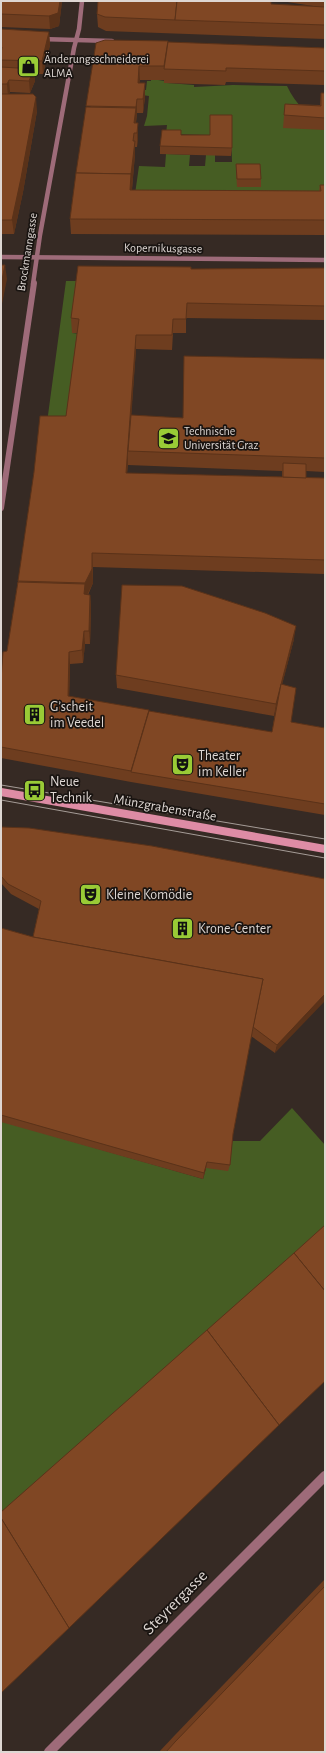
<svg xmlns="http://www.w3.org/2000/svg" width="326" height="1753" viewBox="0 0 326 1753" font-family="'Alegreya Sans',sans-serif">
	<rect width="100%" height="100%" fill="#362a24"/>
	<g fill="#465d23">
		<path d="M 151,79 L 165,81 L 167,83 L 194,85 L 194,87 L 233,85 L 287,86 C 295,104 311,117 325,130 L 325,197 L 135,194 L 139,166 L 165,167 L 166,154 L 190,155 L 189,166 L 205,166 L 206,155 L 215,155 L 215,162 L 232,162 L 231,123 L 210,135 L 166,134 L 167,125 L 144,126 L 147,116 L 149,96 L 142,95 L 143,90 L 146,90 L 147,81 L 151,81 Z"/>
		<polygon points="66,281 79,281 72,333 80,334 67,430 46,430"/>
		<polygon points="292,1108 325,1145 325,1228 1,1514 1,1121 203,1179 206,1168 231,1141 260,1141"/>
	</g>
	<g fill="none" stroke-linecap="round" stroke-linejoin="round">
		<g stroke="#9e6b79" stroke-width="4.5">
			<polyline points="40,39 112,41"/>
			<polyline points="1,257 325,260"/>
			<polyline points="33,284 40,235 74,48 79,29 82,1"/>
		</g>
		<polyline stroke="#9e6b79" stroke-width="6" points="1,508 34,283"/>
		<polyline stroke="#9e6b79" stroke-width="10" points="49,1752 325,1476"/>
		<polyline stroke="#de8ca5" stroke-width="8" points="1,792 325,849"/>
		<g stroke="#a59c97" stroke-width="1">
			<polyline points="1,785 325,839"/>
			<polyline points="1,800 325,858"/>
		</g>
	</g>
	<g fill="#6e3d1f" fill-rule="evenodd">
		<polygon points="1,1 62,1 59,26 50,29 1,27"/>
		<polygon points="281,1 325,1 325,39 106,31 98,27 97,14 271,4 313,6"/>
		<polygon points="1,29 49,32 50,45 43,74 34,74 35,81 30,93 10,92 9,94 37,111 23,192 14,234 1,234"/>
		<polygon points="105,40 325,48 325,85 229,82 226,82 225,85 164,83 164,80 140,80 139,83 145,83 145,97 143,113 137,113 136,123 138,137 137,147 135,147 135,154 132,190 319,191 320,185 325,185 325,235 71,234 70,219 76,173"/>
		<polygon points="321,93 325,93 325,130 283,128 285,104 320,105"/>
		<polygon points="181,135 232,148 231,156 160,154 160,146"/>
		<polygon points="236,164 261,179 261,187 237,187 236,172"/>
		<path d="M 325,268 L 325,320 L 186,318 L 186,333 L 173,333 L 172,350 L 136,349 L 131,415 L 183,418 L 325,359 L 325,472 L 306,471 L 306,478 L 325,478 L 325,574 L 93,567 L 93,583 L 88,595 L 90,595 L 91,608 L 90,644 L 85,644 L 83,663 L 70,664 L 69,696 L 149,711 L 272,732 L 276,707 L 274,716 L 117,688 L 116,675 L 294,639 L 282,684 L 291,722 L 325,728 L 325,815 L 131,782 L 1,758 L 1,680 L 7,651 L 18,581 L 66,416 L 77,333 L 72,333 L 71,318 L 191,269 ZM 128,462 L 128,465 L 282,471 L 282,477 L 127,473 Z"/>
		<polygon points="1,827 325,879 275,1053 251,1036 233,1134 230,1165 228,1171 206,1168 203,1179 1,1122 1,928 33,937 39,909 11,894 1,883"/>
		<polygon points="325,1579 325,1752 159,1752 175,1735"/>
	</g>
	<g fill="#5a3219">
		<polygon points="60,1 62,1 59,26 50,29 49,16"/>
		<polygon points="49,32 50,45 43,74 42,61"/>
		<polygon points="139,66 140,80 138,97 138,83"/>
		<polygon points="34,69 35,81 30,93 29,81"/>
		<polygon points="9,80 10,92 8,97 7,84"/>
		<polygon points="145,83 145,97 143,113 143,99"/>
		<polygon points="36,97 37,111 23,192 14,234 12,220"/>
		<polygon points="137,99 137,113 136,121 136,107"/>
		<polygon points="136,108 136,121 135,133 134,123"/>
		<polygon points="138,123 138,137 137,147 137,133"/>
		<polygon points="135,141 135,154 132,188 131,174"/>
		<polygon points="131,174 132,188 130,204 130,190"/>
		<polygon points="5,265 7,279 1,309 1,285"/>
		<polygon points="136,335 136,349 129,451 128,451 128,462 126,488 126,473"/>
		<polygon points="92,553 93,583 86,597 84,594 85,583"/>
		<polygon points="90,595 91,608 90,644 89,631"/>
		<polygon points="296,626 294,639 274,716 276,704"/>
		<polygon points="84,631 85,644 83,663 82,650"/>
		<polygon points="69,652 70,664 69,708 68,696"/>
		<polygon points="325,994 325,1001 275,1053 277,1045"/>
		<polygon points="207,1162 206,1168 203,1179 204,1173"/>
	</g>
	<g fill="#804724" stroke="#5a3219">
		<polygon points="1,1 60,1 58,13 49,16 1,14"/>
		<polygon points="98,1 177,1 175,20 105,17 97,14"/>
		<polygon points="177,1 271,1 271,4 325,7 325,25 175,20"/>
		<polygon points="1,29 49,32 42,61 1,60 1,54 2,47 1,47"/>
		<polygon points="105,40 168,41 164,66 139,66 138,83 145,83 143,99 137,99 136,107 86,106 96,43"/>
		<polygon points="168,42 325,48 325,71 230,68 226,68 226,71 164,69"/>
		<polygon points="1,67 34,69 29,81 9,80 7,84 1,84"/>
		<polygon points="321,93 325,93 325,118 284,115 285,104 321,106"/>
		<polygon points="1,94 33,94 36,97 21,178 12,220 1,220"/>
		<polygon points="86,107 136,108 134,123 138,123 137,133 134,133 133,141 135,141 131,174 76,173"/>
		<polygon points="210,115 232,115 232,148 160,146 162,130 181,130 181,135 210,135"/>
		<polygon points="236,164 260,164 261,179 237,179"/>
		<polygon points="76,173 131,174 130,190 321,191 320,185 325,185 325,220 70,219"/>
		<polygon points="1,265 5,265 1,285"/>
		<polygon points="78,266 191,267 191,269 325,268 325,306 187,303 186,319 173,319 172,335 136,335 126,473 325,478 325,560 92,553 92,569 85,583 18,581 34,472 40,416 66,416 79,319 71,318"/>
		<polygon points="184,356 325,359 325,458 128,451 131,415 183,418"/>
		<polygon points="283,463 306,464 306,478 283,477"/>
		<polygon points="18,582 85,584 84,594 90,595 89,631 84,631 82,650 69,652 68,696 149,710 131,771 1,747 1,680 3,652 7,651"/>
		<polygon points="122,585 182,586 265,613 296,626 276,704 116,675"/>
		<polygon points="281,684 296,688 291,722 325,728 325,804 131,772 149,711 272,732"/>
		<polygon points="1,827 29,828 152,846 325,879 325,994 277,1045 253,1027 263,979 33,937 41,901 8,884 1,876"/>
		<polygon points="1,928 33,937 263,979 253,1028 233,1134 230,1165 207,1162 204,1173 1,1115"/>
		<polygon points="325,1225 325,1291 294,1253"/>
		<polygon points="294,1253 325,1291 325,1381 279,1425 207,1330"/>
		<polygon points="207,1330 279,1425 69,1628 1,1518 1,1512"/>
		<polygon points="1,1518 69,1628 1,1693"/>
		<polygon points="325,1586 325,1752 166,1752 175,1742"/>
	</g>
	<defs>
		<symbol id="shop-square" viewBox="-11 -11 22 22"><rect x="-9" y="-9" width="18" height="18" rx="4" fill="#99cb36" stroke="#191411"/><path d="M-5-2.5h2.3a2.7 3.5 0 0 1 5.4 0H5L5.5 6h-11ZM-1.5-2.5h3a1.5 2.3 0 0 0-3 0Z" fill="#111"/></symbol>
		<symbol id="university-square" viewBox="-11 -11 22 22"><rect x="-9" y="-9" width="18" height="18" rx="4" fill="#99cb36" stroke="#191411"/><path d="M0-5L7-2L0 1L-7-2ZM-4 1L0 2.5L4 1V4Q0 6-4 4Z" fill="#111"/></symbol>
		<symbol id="building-square" viewBox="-11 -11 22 22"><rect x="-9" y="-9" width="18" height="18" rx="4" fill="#99cb36" stroke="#191411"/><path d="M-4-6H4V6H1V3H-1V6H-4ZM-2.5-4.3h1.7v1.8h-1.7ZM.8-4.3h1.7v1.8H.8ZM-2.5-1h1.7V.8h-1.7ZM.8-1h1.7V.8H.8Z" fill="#111"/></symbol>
		<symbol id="theatre-square" viewBox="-11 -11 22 22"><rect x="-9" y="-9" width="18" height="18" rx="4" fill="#99cb36" stroke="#191411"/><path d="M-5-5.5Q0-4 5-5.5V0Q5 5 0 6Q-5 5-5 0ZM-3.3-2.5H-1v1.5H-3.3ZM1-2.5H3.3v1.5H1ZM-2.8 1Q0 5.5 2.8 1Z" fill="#111"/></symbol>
		<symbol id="bus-square" viewBox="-11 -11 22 22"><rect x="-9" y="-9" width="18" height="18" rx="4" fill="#99cb36" stroke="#191411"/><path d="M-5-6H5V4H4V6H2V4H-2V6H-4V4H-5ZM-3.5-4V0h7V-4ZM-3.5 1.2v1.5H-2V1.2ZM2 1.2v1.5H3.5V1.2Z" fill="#111"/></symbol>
	</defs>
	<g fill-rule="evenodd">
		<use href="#shop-square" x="16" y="54" width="25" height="25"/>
		<use href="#university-square" x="156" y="426" width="25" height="25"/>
		<use href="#building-square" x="22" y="702" width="25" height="25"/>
		<use href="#theatre-square" x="170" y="752" width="25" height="25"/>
		<use href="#bus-square" x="22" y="778" width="25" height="25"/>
		<use href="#theatre-square" x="78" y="882" width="25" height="25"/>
		<use href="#building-square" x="170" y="916" width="25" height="25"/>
	</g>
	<g text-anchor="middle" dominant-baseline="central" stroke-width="3.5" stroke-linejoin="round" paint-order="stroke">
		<g font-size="12" fill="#ded7d3" stroke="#191411" text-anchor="start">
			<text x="44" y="59">Änderungsschneiderei<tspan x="44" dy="14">ALMA</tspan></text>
			<text x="184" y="431">Technische<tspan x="184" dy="14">Universität Graz</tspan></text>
		</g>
		<g font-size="12" fill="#ded7d3" stroke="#191411">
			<text transform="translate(163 248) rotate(1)">Kopernikusgasse</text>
			<text transform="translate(27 252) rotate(-81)">Brockmanngasse</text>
		</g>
		<g font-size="14" fill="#ded7d3" stroke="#191411" text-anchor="start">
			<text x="50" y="707">G’scheit<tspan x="50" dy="16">im Veedel</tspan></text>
			<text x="198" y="756">Theater<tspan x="198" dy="16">im Keller</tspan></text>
			<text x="50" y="782">Neue<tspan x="50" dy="16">Technik</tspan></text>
			<text x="106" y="895">Kleine Komödie</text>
			<text x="198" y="929">Krone-Center</text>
		</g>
		<g font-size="14" fill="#ded7d3" stroke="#191411">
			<text transform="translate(165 808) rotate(10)">Münzgrabenstraße</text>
		</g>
		<g font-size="17" fill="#ded7d3" stroke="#191411">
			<text transform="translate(175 1602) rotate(-45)">Steyrergasse</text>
		</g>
	</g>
	<rect width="326" height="1753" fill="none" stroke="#ded7d3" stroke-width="4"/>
</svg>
